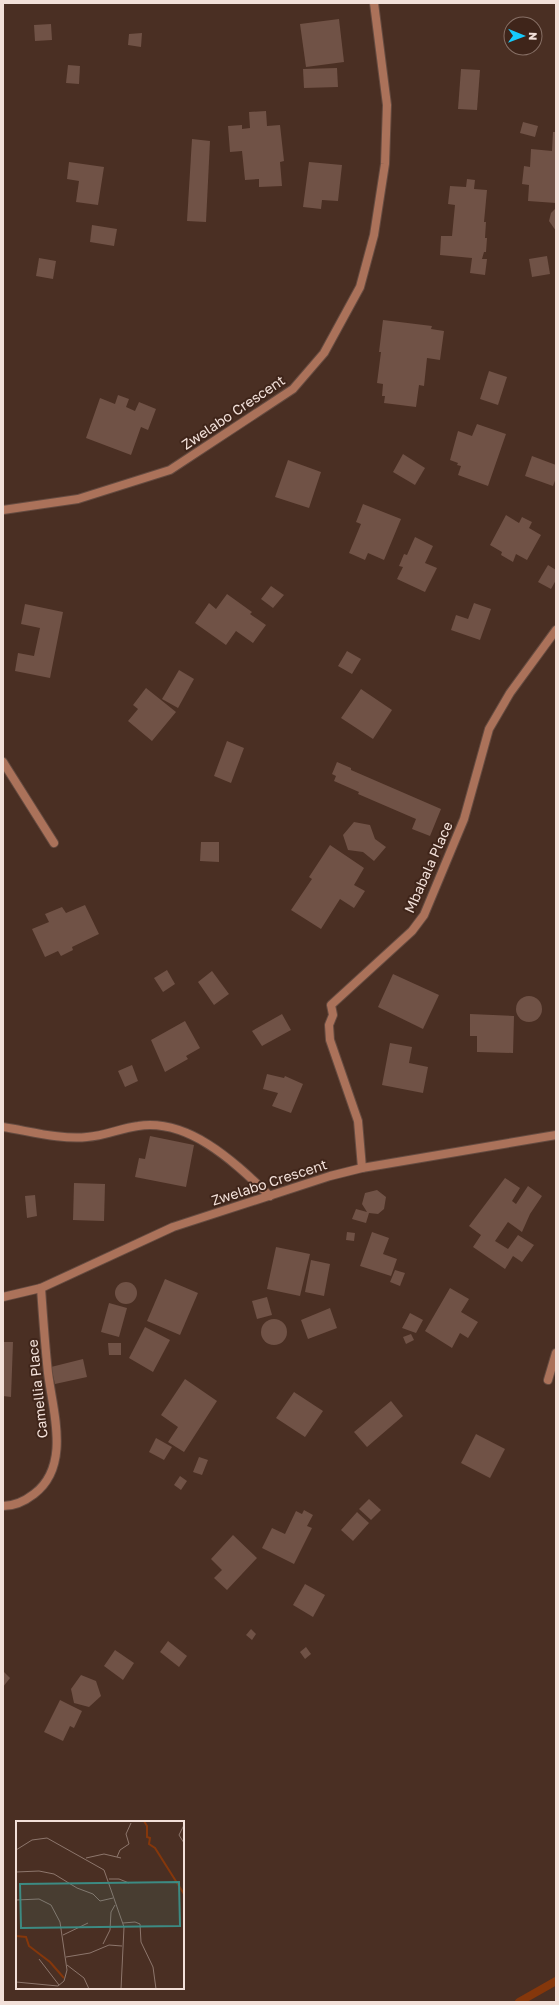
<svg xmlns="http://www.w3.org/2000/svg" width="559" height="2005" viewBox="0 0 559 2005" font-family="'Golos Text',sans-serif">
	<rect width="100%" height="100%" fill="#4a2f23"/>
	<g fill="none" stroke-linecap="round" stroke-linejoin="round">
		<polyline stroke="#85370b" stroke-width="8" points="519,2002 556,1981"/>
	</g>
	<g fill="#705246">
		<polygon points="339,19 344,62 306,67 300,24"/>
		<polygon points="51,24 52,40 35,41 34,25"/>
		<polygon points="142,33 141,47 128,45 129,34"/>
		<polygon points="68,65 80,66 79,84 66,83"/>
		<polygon points="337,68 338,87 304,88 303,69"/>
		<polygon points="461,69 480,70 477,110 458,109"/>
		<polygon points="266,111 267,126 280,125 284,161 280,162 282,186 259,187 259,179 245,180 242,151 230,152 228,126 242,125 242,129 250,128 249,112"/>
		<polygon points="523,122 538,126 535,137 520,133"/>
		<polygon points="553,132 556,132 556,203 528,201 529,185 522,184 524,166 530,167 531,149 552,151"/>
		<polygon points="192,139 210,141 206,222 187,221"/>
		<polygon points="69,162 104,167 98,205 76,202 79,181 67,179"/>
		<polygon points="309,162 342,165 338,201 322,200 321,209 303,207"/>
		<polygon points="467,179 475,180 474,189 487,190 484,222 486,222 485,238 487,238 486,252 484,252 482,259 487,259 485,275 470,273 472,258 440,255 441,236 452,236 455,205 448,204 450,186 466,187"/>
		<polygon points="556,208 556,231 549,221 551,213"/>
		<polygon points="92,225 117,229 114,246 90,242"/>
		<polygon points="547,256 550,274 532,277 529,259"/>
		<polygon points="39,258 56,261 53,279 36,276"/>
		<polygon points="383,320 432,326 431,329 444,331 440,360 427,358 424,386 419,385 416,407 384,403 385,396 382,396 383,384 377,383 381,352 379,352"/>
		<polygon points="489,371 507,377 498,405 480,399"/>
		<polygon points="118,395 129,399 126,407 135,411 139,402 156,409 148,430 141,427 131,455 86,438 100,398 115,404"/>
		<polygon points="477,424 506,434 488,486 458,475 461,466 457,465 458,463 450,460 458,431 472,436"/>
		<polygon points="403,454 425,468 415,485 393,472"/>
		<polygon points="532,456 556,465 556,478 553,486 525,476"/>
		<polygon points="288,460 321,472 309,508 275,497"/>
		<polygon points="363,504 401,519 384,560 368,553 365,560 349,553 361,524 356,522"/>
		<polygon points="506,515 519,523 522,517 532,522 529,528 541,535 527,560 516,554 513,562 501,555 502,552 490,545"/>
		<polygon points="415,537 433,546 425,563 437,568 425,592 397,579 403,567 399,566 404,554 407,555"/>
		<polygon points="548,565 556,570 556,580 551,589 538,582"/>
		<polygon points="271,586 284,595 273,608 261,599"/>
		<polygon points="227,594 252,612 250,614 266,625 253,643 236,631 226,645 195,623 209,603 216,609"/>
		<polygon points="474,603 491,609 480,640 451,630 456,615 468,619"/>
		<polygon points="25,604 63,612 50,678 15,671 18,653 34,656 40,628 21,624"/>
		<polygon points="347,651 361,659 352,674 338,666"/>
		<polygon points="179,670 194,679 178,708 162,699"/>
		<polygon points="146,688 176,712 152,741 128,721 138,709 133,705"/>
		<polygon points="361,689 392,710 373,739 341,718"/>
		<polygon points="227,741 244,748 231,783 214,776"/>
		<polygon points="337,762 351,768 351,770 441,809 430,836 412,829 416,819 358,794 359,792 334,781 336,776 332,774"/>
		<polygon points="354,822 370,825 375,839 386,847 374,861 363,852 348,850 343,835"/>
		<polygon points="201,842 219,842 219,862 200,861"/>
		<polygon points="330,845 364,868 354,885 365,891 354,908 340,899 321,929 291,910 312,879 309,877"/>
		<polygon points="85,905 99,934 72,947 73,950 61,956 58,951 45,957 32,929 49,922 45,914 62,907 66,913"/>
		<polygon points="167,970 175,984 163,992 154,978"/>
		<polygon points="212,971 229,994 214,1005 198,982"/>
		<polygon points="393,974 439,995 423,1029 378,1007"/>
		<circle cx="529" cy="1009" r="13"/>
		<polygon points="282,1014 291,1030 262,1046 252,1031"/>
		<polygon points="470,1014 514,1016 513,1053 477,1052 477,1036 470,1036"/>
		<polygon points="185,1021 200,1048 186,1056 188,1059 165,1072 151,1040"/>
		<polygon points="390,1043 412,1047 409,1063 428,1067 423,1093 382,1085"/>
		<polygon points="132,1065 138,1081 125,1087 118,1071"/>
		<polygon points="267,1074 284,1078 285,1076 303,1084 291,1113 272,1106 278,1093 263,1089"/>
		<polygon points="150,1136 194,1145 186,1187 135,1177 139,1158 145,1159"/>
		<polygon points="505,1178 520,1188 512,1201 516,1204 528,1186 542,1196 530,1214 522,1232 508,1222 495,1241 508,1249 518,1235 534,1245 522,1262 513,1256 505,1269 473,1247 481,1235 469,1226"/>
		<polygon points="74,1183 105,1184 104,1221 73,1220"/>
		<polygon points="377,1190 386,1197 384,1209 378,1214 369,1213 366,1223 352,1219 356,1209 367,1212 362,1204 365,1193"/>
		<polygon points="35,1195 37,1216 27,1218 25,1196"/>
		<polygon points="347,1232 355,1233 354,1241 346,1240"/>
		<polygon points="372,1232 389,1238 383,1254 397,1259 391,1276 360,1266"/>
		<polygon points="276,1247 310,1254 300,1296 267,1289"/>
		<polygon points="311,1260 330,1264 324,1296 305,1292"/>
		<polygon points="395,1270 405,1273 400,1286 390,1282"/>
		<polygon points="165,1279 198,1293 180,1335 147,1321"/>
		<circle cx="126" cy="1293" r="11"/>
		<polygon points="450,1288 469,1299 461,1312 478,1322 468,1338 460,1333 452,1348 425,1331"/>
		<polygon points="267,1297 272,1315 257,1319 252,1301"/>
		<polygon points="109,1303 127,1308 119,1337 101,1332"/>
		<polygon points="330,1308 337,1328 308,1339 301,1320"/>
		<polygon points="410,1313 423,1320 416,1333 402,1328"/>
		<circle cx="274" cy="1332" r="13"/>
		<polygon points="145,1327 170,1340 153,1372 129,1358"/>
		<polygon points="411,1334 414,1340 406,1344 403,1337"/>
		<polygon points="3,1342 13,1342 11,1397 3,1396"/>
		<polygon points="108,1343 121,1343 121,1355 109,1355"/>
		<polygon points="83,1359 87,1377 55,1384 51,1367"/>
		<polygon points="185,1379 217,1401 184,1452 168,1442 178,1427 161,1415"/>
		<polygon points="294,1392 323,1411 305,1437 276,1418"/>
		<polygon points="391,1401 403,1416 367,1447 354,1432"/>
		<polygon points="476,1434 505,1449 490,1478 461,1463"/>
		<polygon points="156,1438 172,1447 164,1460 149,1452"/>
		<polygon points="199,1457 208,1460 202,1475 193,1472"/>
		<polygon points="180,1476 187,1481 181,1490 174,1485"/>
		<polygon points="369,1499 381,1510 371,1520 359,1509"/>
		<polygon points="304,1510 313,1515 307,1526 312,1528 294,1564 262,1548 272,1528 285,1534 296,1511 302,1514"/>
		<polygon points="357,1512 369,1523 353,1541 341,1530"/>
		<polygon points="233,1535 257,1558 227,1590 214,1578 222,1570 211,1559"/>
		<polygon points="305,1584 325,1595 313,1617 293,1605"/>
		<polygon points="251,1629 256,1634 252,1640 246,1635"/>
		<polygon points="168,1641 187,1656 179,1667 160,1652"/>
		<polygon points="306,1647 311,1654 305,1659 300,1652"/>
		<polygon points="115,1650 134,1663 123,1680 104,1666"/>
		<polygon points="3,1671 10,1678 3,1687"/>
		<polygon points="81,1675 96,1681 101,1696 89,1707 74,1703 71,1689"/>
		<polygon points="60,1700 82,1711 74,1728 70,1726 63,1741 44,1732"/>
	</g>
	<g fill="none" stroke-linecap="round" stroke-linejoin="round">
		<defs>
			<g id="service">
				<polyline points="3,762 54,843"/>
				<path d="M 3,1127 C 29,1131 62,1140 87,1137 C 105,1136 121,1128 138,1126 C 190,1118 236,1164 270,1196"/>
			</g>
			<g id="minor">
				<polyline points="3,510 78,499 170,470 293,389 324,353 360,287 374,235 385,164 387,105 374,3"/>
				<polyline points="362,1168 358,1121 330,1040 329,1025 333,1015 331,1005 412,931 424,915 464,819 489,729 510,693 556,630"/>
				<polyline points="3,1297 41,1288 173,1227 330,1176 362,1168 556,1135"/>
				<polyline points="548,1380 556,1353"/>
				<path d="M 3,1506 C 15,1506 25,1501 34,1494 C 71,1466 53,1412 48,1373 C 45,1345 43,1317 41,1288"/>
			</g>
		</defs>
		<use href="#service" stroke="#654b40" stroke-width="10"/>
		<use href="#minor" stroke="#654b40" stroke-width="10"/>
		<use href="#service" stroke="#ab725a" stroke-width="8"/>
		<use href="#minor" stroke="#ab725a" stroke-width="8"/>
	</g>
	<g text-anchor="middle" dominant-baseline="central" stroke-width="4" stroke-linejoin="round" paint-order="stroke">
		<g font-size="14" fill="#f2e0d9" stroke="#3f251a">
			<text transform="translate(233 412) rotate(-34)">Zwelabo Crescent</text>
			<text transform="translate(428 867) rotate(-66)">Mbabala Place</text>
			<text transform="translate(269 1182) rotate(-18)">Zwelabo Crescent</text>
			<text transform="translate(37 1389) rotate(-96)">Camellia Place</text>
		</g>
	</g>
	<g transform="translate(16 1821)">
		<rect width="168" height="168" fill="#4a2f23"/>
		<path fill="none" stroke="#85370b" stroke-width="2" d="M 128,0 L 131,5 L 131,16 L 134,17 L 133,23 L 139,27 L 168,73M 0,115 L 10,116 L 13,125 L 34,141 L 48,157"/>
		<path fill="none" stroke="#8d766c" stroke-width="1" d="M 168,4 L 163,14 L 168,22M 0,29 L 16,19 L 31,17 L 88,49 L 108,106 L 105,168M 101,36 L 104,29 L 113,23 L 110,13 L 115,2M 70,37 L 88,33 L 105,37M 0,51 L 23,50 L 38,53 L 61,67 L 77,73 L 84,80 L 97,77M 93,58 L 103,58 L 113,62M 0,79 L 23,78 L 35,84 L 44,101 L 51,149 L 48,160 L 42,165 L 0,161M 107,102 L 119,101 L 124,103 L 125,121 L 137,146 L 140,168M 47,114 L 72,102M 87,123 L 94,109 L 95,91 L 99,84M 50,136 L 74,132 L 93,124 L 106,125M 23,138 L 43,164M 51,144 L 68,157 L 73,168"/>
		<path fill="#3c8b83" fill-opacity="0.15" stroke="#3c8b83" stroke-width="2" d="M 163,61 L 164,105 L 5,107 L 4,63 Z"/>
		<rect width="168" height="168" fill="none" stroke="#f2e0d9" stroke-width="2"/>
	</g>
	<rect width="559" height="2005" fill="none" stroke="#f2e0d9" stroke-width="8"/>
	<g transform="translate(523 36) rotate(91)"><circle r="19" fill="#3f251a" stroke="#877066"/>
	<path d="M0-3L7 15L0 10L-7 15Z" fill="#16cafb"/>
	<text y="-6" font-size="11" font-weight="bold" text-anchor="middle" fill="#f2e0d9">N</text>
	</g>
</svg>
